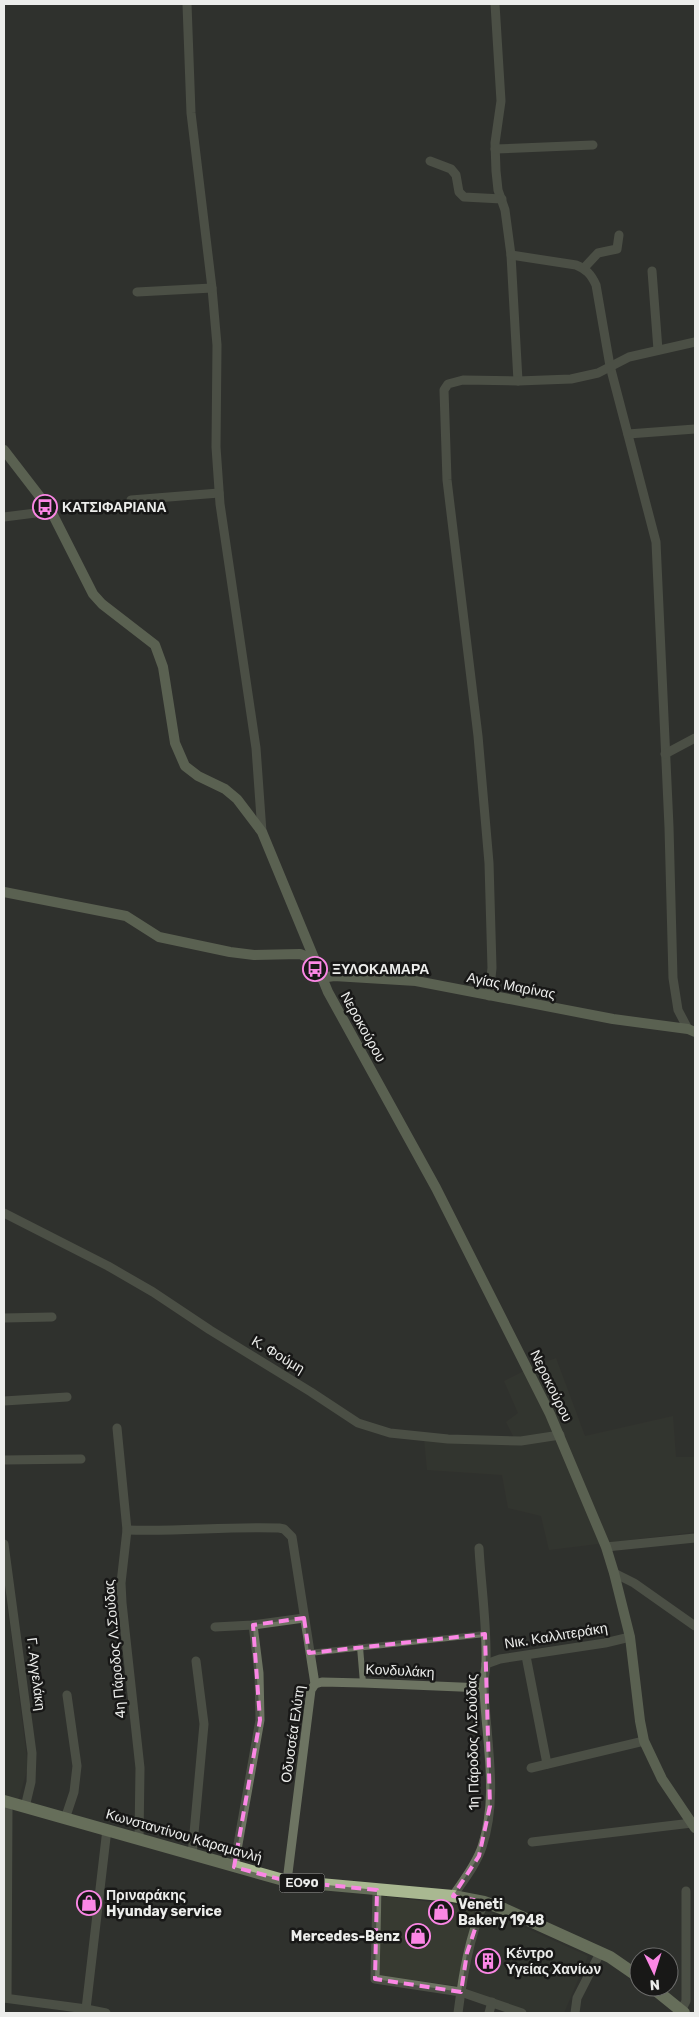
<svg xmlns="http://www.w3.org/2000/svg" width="699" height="2017" viewBox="0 0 699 2017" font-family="Rubik,sans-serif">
	<rect width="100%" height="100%" fill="#30312e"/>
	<g fill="#373a31">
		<polygon points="556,1358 585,1436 673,1416 676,1457 695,1457 695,1532 549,1550 541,1516 508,1508 502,1475 427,1470 424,1438 516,1442 506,1422 518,1413 504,1381 530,1368"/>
		<polygon points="4,1580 28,1767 18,1801 4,1797"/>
		<polygon points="382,1896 475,1907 457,1986 376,1975"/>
		<polygon points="486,1910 588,1956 564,2013 531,2013 465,1988 476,1933"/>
	</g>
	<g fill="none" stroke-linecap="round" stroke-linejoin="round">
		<g stroke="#6d7462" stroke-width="6">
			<polyline points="360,1647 363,1683"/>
			<polyline points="309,1653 485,1634"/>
		</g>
		<g stroke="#6d7462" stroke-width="9">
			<polyline points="187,4 191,113 212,288 217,345 216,447 220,504 256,748 262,832"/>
			<polyline points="495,4 501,101 495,143 496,171 498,190 505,210 511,255 518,381"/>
			<polyline points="495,149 593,145"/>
			<polyline points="430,161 451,169 456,175 459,192 464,197 502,199"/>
			<path d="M 511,255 L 576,265 C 586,269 591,274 596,285 L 610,366 L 656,542 L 669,827 L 673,978 L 678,1010 L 688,1029"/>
			<polyline points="584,268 598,253 617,249 619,235"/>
			<polyline points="652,271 658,350"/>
			<polyline points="137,292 212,288"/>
			<polyline points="628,434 695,429"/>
			<polyline points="131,500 219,493"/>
			<polyline points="4,517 51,511"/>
			<polyline points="665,754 695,738"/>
			<polyline points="489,996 492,968 489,863 478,736 447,480 444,390 448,384 463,380 518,381 571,379 598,373 629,357 695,342"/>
			<polyline points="4,1213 108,1266 153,1292 210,1330 311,1392 358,1423 390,1433 448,1439 521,1441 560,1435"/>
			<polyline points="4,1318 52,1317"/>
			<polyline points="4,1401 67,1397"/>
			<polyline points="117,1428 127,1530 121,1583 122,1603 140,1768 139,1838"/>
			<polyline points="4,1460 81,1459"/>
			<path d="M 127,1530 C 178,1532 228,1526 279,1528 L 284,1529 L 292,1537 L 315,1684 L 311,1690 L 287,1881"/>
			<polyline points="4,1544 32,1753 31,1782 25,1807"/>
			<polyline points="606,1547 695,1538"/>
			<polyline points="614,1573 634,1583 695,1626"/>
			<polyline points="215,1627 253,1625 304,1618"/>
			<polyline points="526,1656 547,1764"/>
			<polyline points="486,1664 500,1659 605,1643 630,1637"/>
			<polyline points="315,1684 322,1682 363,1683 484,1688"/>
			<polyline points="531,1768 644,1741"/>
			<polyline points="65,1819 74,1792 77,1766 67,1695"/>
			<polyline points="532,1842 692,1823"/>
			<polyline points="192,1855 204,1724 196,1661"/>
			<polyline points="234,1867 260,1720 259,1673 253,1625"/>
			<polyline points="377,1890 375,1979 461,1992 522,2013"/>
			<path d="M 453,1896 C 463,1881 476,1865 482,1847 C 499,1796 486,1741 484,1688 C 483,1679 486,1671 486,1662 C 487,1624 481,1585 479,1548"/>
			<polyline points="4,1998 86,2009 106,2013"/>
			<polyline points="7,1998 8,1802"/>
			<polyline points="86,2009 107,1829"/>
			<polyline points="681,2011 686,2001 686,1891"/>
			<path d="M 458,2013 C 463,1974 469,1939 484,1902"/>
			<polyline points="489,2013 492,2002"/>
			<polyline points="575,2013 577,1998 600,1953"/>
		</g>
		<g stroke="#8f9b7d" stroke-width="10">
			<polyline points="4,450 51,511 93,594 102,604 155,645 163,667 175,743 185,766 198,776 225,789 237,799 262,832 328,992 436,1188 550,1414 606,1547 614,1573 630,1637 640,1721 644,1741 662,1779 695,1828"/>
			<polyline points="4,892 126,916 159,937 230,952 254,955 300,954 313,959"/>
			<polyline points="321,978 334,976 416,981 613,1019 688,1029 695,1032"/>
		</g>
		<g stroke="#a9b891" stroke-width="12">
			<polyline points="4,1801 287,1881 453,1896 484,1902 504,1909 610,1957 639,1977"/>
			<polyline points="652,1987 684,2013"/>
		</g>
	</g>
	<path d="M0 0H699V2017H0ZM 304,1618 L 309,1653 L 485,1634 L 490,1806 L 479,1856 L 453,1896 L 484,1902 L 467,1953 L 461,1992 L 375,1979 L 377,1890 L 287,1881 L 234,1867 L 260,1720 L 253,1625 Z" fill="#30312e" fill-opacity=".55" fill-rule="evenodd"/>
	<path fill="none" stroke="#fb87e5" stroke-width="4" stroke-dasharray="10 6" stroke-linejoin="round" d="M 304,1618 L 309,1653 L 485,1634 L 490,1806 L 479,1856 L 453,1896 L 484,1902 L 467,1953 L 461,1992 L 375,1979 L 377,1890 L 287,1881 L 234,1867 L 260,1720 L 253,1625 Z"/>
	<defs>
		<symbol id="bus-ring" viewBox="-11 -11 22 22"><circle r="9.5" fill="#181817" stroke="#fb87e5" stroke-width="1.5"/><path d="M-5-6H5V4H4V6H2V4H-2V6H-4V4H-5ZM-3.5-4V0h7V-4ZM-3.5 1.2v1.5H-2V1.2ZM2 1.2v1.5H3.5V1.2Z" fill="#fb87e5"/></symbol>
		<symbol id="shop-ring" viewBox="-11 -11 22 22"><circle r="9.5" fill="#181817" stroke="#fb87e5" stroke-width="1.5"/><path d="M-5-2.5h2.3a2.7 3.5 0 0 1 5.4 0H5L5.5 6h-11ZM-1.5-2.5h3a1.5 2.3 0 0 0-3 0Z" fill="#fb87e5"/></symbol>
		<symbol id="building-ring" viewBox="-11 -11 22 22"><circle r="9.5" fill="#181817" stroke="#fb87e5" stroke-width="1.5"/><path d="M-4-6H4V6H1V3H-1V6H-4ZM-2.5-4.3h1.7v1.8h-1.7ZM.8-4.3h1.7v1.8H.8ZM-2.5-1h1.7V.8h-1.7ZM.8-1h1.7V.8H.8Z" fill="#fb87e5"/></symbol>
	</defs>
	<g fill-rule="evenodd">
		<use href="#bus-ring" x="31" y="493" width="28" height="28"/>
		<use href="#bus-ring" x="301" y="955" width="28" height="28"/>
		<use href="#shop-ring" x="75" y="1889" width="28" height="28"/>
		<use href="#shop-ring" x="427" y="1898" width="28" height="28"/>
		<use href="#shop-ring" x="404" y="1922" width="28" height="28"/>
		<use href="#building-ring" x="474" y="1947" width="28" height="28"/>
	</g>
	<g text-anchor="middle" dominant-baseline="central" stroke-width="5" stroke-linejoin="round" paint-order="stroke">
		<rect fill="#181817" stroke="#acadab" stroke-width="1" x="279.5" y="1873.5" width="45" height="19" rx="4"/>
		<g font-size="12" font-weight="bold" fill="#ecedeb">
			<text x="302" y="1883">ΕΟ90</text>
		</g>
		<g font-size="14" font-weight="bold" fill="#ecedeb" stroke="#181817" text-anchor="start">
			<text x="62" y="507">ΚΑΤΣΙΦΑΡΙΑΝΑ</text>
			<text x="332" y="969">ΞΥΛΟΚΑΜΑΡΑ</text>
			<text x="106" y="1895">Πριναράκης<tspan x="106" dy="16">Hyunday service</tspan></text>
			<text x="458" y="1904">Veneti<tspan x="458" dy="16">Bakery 1948</tspan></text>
			<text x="400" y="1936" text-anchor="end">Mercedes-Benz</text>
			<text x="506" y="1953">Κέντρο<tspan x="506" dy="16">Υγείας Χανίων</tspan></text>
		</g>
		<g font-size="14" fill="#ecedeb" stroke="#181817">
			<text transform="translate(511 986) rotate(11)">Αγίας Μαρίνας</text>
			<text transform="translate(363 1027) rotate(61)">Νεροκούρου</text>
			<text transform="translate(278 1355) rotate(31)">Κ. Φούμη</text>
			<text transform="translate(551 1386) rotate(64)">Νεροκούρου</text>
			<text transform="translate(556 1636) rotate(-9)">Νικ. Καλλιτεράκη</text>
			<text transform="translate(115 1649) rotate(-95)">4η Πάροδος Λ.Σούδας</text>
			<text transform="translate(400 1671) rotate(3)">Κονδυλάκη</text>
			<text transform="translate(36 1674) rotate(83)">Γ. Αγγελάκη</text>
			<text transform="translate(293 1734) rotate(-82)">Οδυσσέα Ελύτη</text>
			<text transform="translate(473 1742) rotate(-91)">1η Πάροδος Λ.Σούδας</text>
			<text transform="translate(184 1836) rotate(16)">Κωνσταντίνου Καραμανλή</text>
		</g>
	</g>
	<rect width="699" height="2017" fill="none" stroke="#ecedeb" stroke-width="10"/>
	<g transform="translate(654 1972) rotate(176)"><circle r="24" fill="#181817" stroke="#6d6d6c"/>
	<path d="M0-4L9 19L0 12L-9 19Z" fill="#fb87e5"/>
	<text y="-8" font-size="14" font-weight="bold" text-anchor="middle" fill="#ecedeb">N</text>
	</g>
</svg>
